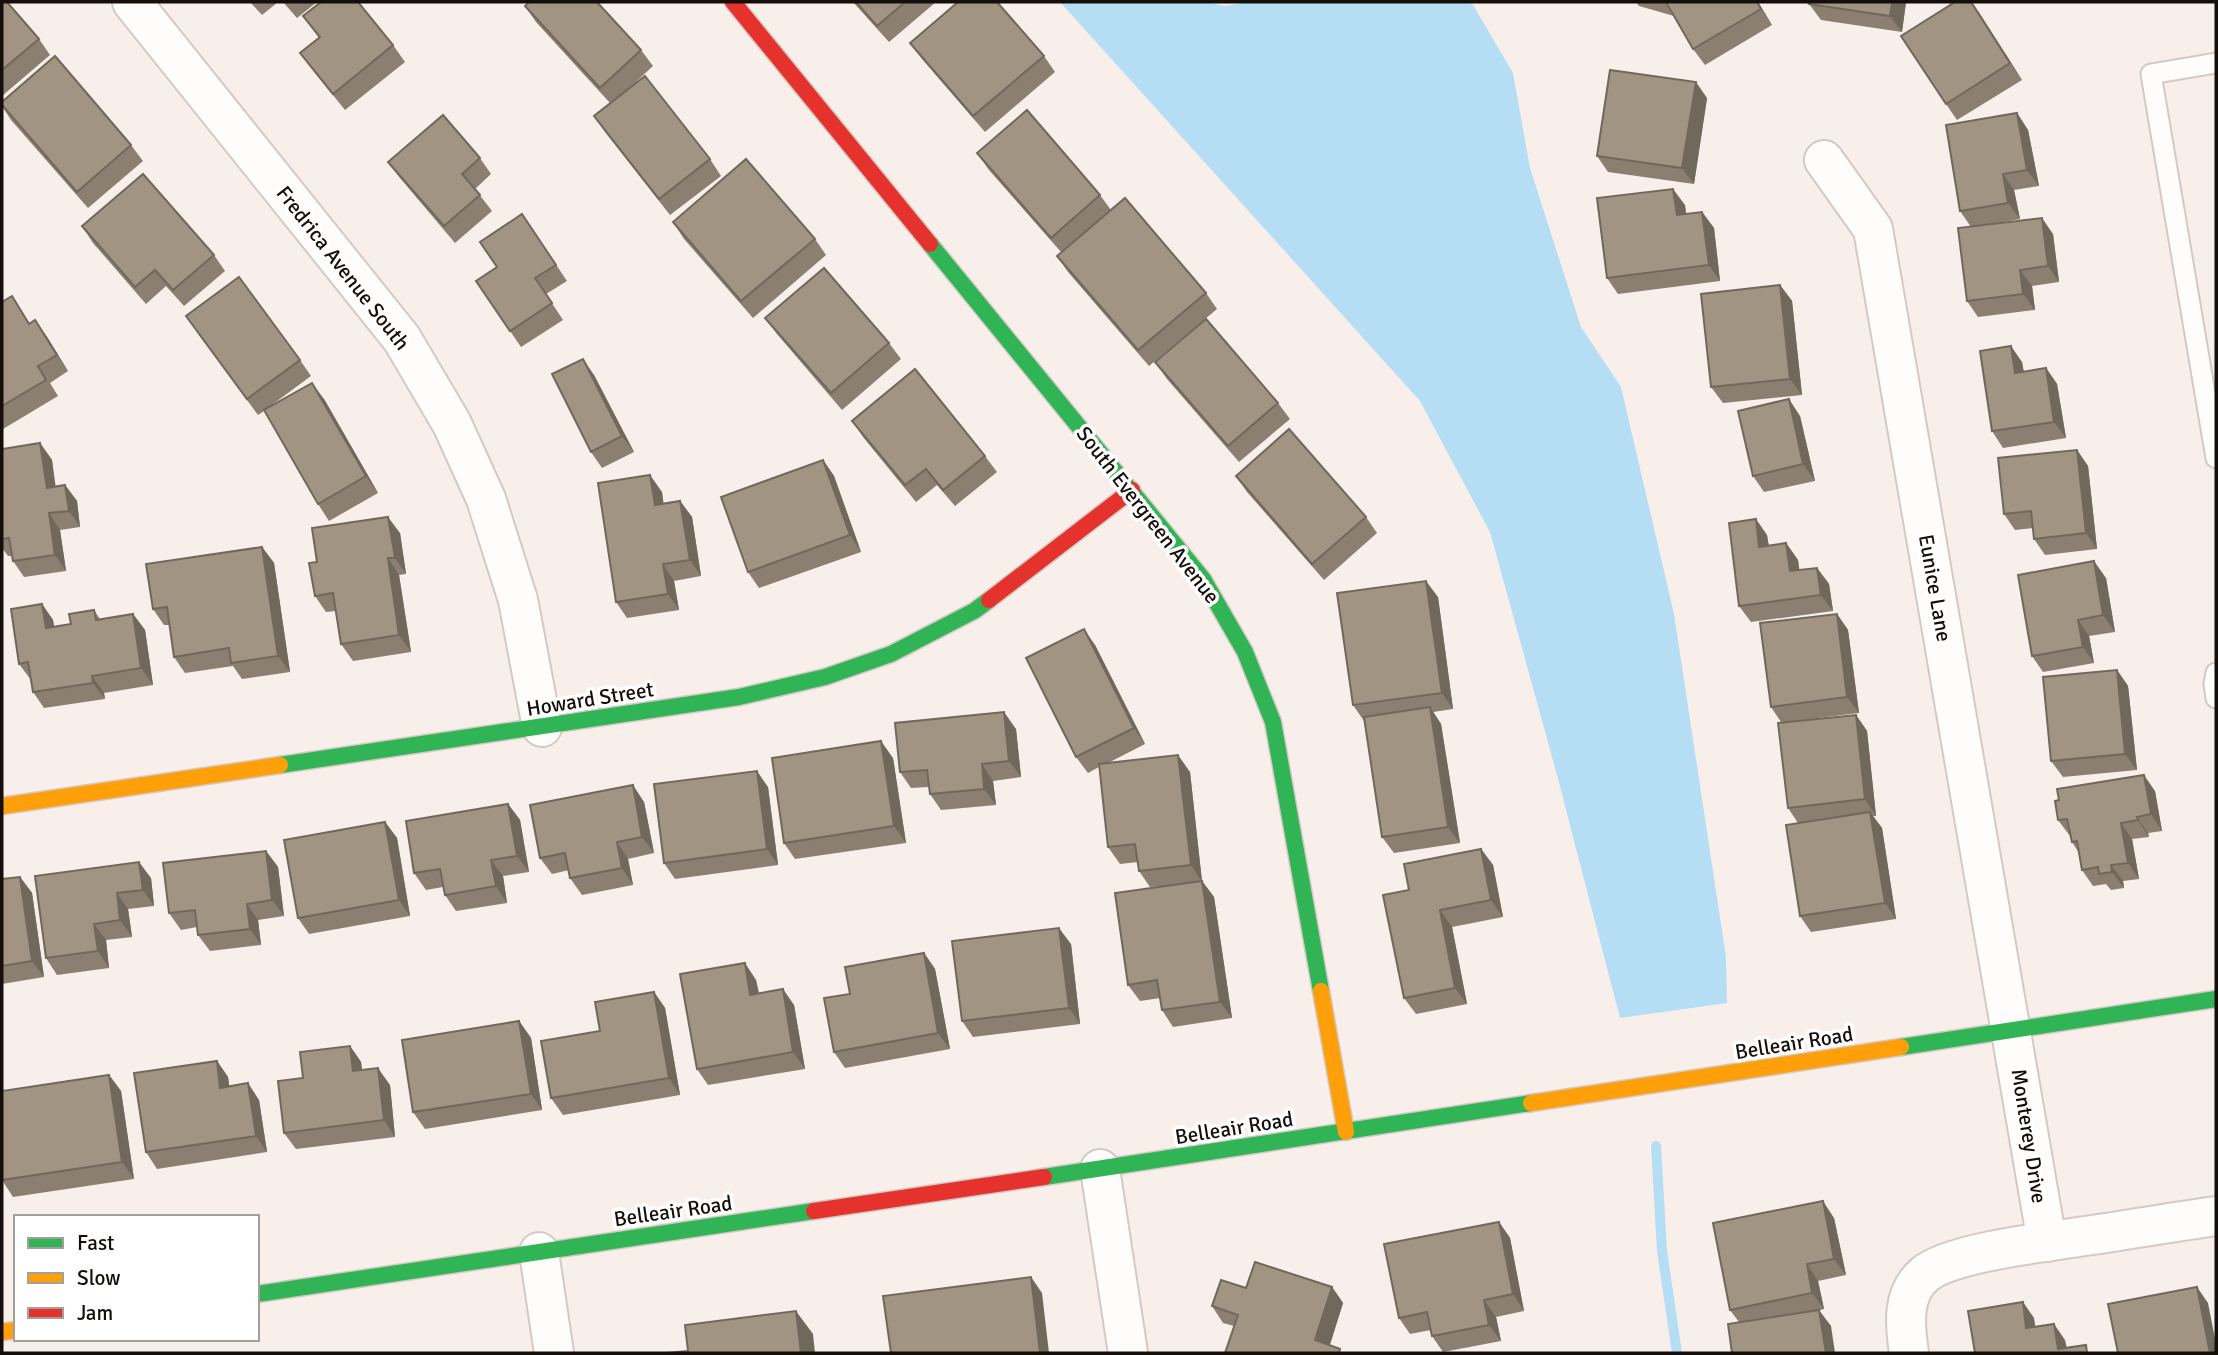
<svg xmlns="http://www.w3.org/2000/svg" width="2218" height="1355" viewBox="0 0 2218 1355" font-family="Signika,sans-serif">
	<rect width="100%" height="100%" fill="#f8efeb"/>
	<polygon fill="#b5ddf3" points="1060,2 1207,2 1225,6 1249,2 1468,2 1473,5 1513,73 1530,168 1581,327 1621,387 1674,614 1726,957 1727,1003 1620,1018 1557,775 1490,532 1420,401"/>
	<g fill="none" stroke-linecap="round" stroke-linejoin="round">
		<polyline stroke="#b5ddf3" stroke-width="10" points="1656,1146 1662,1251 1677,1353"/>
		<defs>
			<g id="lane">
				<polyline points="2216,63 2151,74 2216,458"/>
				<polyline points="2216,673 2214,684 2216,698"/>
			</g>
			<g id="street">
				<polyline points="132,2 402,339 452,424 486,499 518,600 542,727"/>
				<polyline points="1824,160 1873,229 2047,1242"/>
				<polyline points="1100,1169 1128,1353"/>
				<polyline points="539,1252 554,1353"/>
				<path d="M 1909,1353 C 1905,1326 1901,1294 1925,1274 C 1952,1252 2048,1242 2085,1236 C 2128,1230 2172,1222 2216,1216"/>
			</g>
			<g id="fast">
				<polyline points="930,244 1203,579 1245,652 1273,722 1321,991"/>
				<polyline points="280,765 739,697 825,677 891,654 974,611 989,600"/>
				<polyline points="1901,1047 2216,999"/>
				<polyline points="1044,1177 1531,1103"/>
				<polyline points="257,1294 814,1211"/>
			</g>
			<g id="slow">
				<polyline points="2,806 280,765"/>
				<polyline points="1321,991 1346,1132"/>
				<polyline points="1531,1103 1901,1047"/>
				<polyline points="2,1332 16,1330"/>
			</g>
			<g id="jam">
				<polyline points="733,2 930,244"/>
				<polyline points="989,600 1132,490"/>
				<polyline points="814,1211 1044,1177"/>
			</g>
		</defs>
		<use href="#lane" stroke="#d3cac6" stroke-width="23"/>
		<use href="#street" stroke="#d3cac6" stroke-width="42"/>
		<use href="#fast" stroke="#d3cac6" stroke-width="19"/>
		<use href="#slow" stroke="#d3cac6" stroke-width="19"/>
		<use href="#jam" stroke="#d3cac6" stroke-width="19"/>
		<use href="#lane" stroke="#fefdfc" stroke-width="19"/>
		<use href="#street" stroke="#fefdfc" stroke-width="38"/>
		<use href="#fast" stroke="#30b455" stroke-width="16"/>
		<use href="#slow" stroke="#ff9f0a" stroke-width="16"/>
		<use href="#jam" stroke="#e5322d" stroke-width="16"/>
	</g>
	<g fill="#8a7f71">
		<polygon points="2,2 39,39 50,55 2,96"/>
		<polygon points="250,2 278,2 262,15"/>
		<polygon points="283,2 317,2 297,18"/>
		<polygon points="853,2 936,2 889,42"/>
		<polygon points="1636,2 1758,2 1772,25 1705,65 1693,49 1674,16 1639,6"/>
		<polygon points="1810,2 1906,2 1902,32 1821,20 1809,4"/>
		<polygon points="525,6 641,50 653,66 626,91 710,159 721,176 670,215 605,132 594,116 610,103 536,22"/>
		<polygon points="1978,11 2022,80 1957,120 1946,104"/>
		<polygon points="303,16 393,45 405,62 345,110 312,69 300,53 319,38"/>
		<polygon points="910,43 1044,56 1055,72 985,132 922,59"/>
		<polygon points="1707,98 1694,184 1608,172 1597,156"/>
		<polygon points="2,106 131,145 143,161 88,208 11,120"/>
		<polygon points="2017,113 2028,130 2039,186 2014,190 2020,219 1992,224 2053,234 2059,282 2032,286 2035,310 1978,317 1967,301 1971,227 1960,211"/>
		<polygon points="977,153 1100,195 1111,210 1206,293 1217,309 1149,366 1068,272 1057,256 1061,252 989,170"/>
		<polygon points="480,158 491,174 475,189 492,211 455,243 400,178 388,162"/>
		<polygon points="1685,205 1686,214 1702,212 1714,228 1720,281 1618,294 1607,278"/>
		<polygon points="522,214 567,281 546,294 563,320 521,347 476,281 497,267"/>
		<polygon points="673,222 815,239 826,255 753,318 684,239"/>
		<polygon points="82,226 214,255 225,271 184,306 166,286 146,304 93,243"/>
		<polygon points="1780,285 1792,301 1802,395 1723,403 1711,387"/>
		<polygon points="12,296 30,324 47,337 68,371 50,383 58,396 3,429 2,427 2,302"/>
		<polygon points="765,318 889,343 901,359 842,410 777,334"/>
		<polygon points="197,332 300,360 311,376 269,407 324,399 378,493 329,521 318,504 264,411 258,415"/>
		<polygon points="1155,362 1278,403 1290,419 1239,462 1167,379"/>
		<polygon points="2022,362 2024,372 2046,368 2057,384 2066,438 2003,448 1992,431"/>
		<polygon points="594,375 634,452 602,468 591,452"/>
		<polygon points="1800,416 1815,481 1764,492 1753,476"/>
		<polygon points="852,421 985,456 997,472 955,506 937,485 916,502 863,437"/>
		<polygon points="40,443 52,460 55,486 65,485 77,501 80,527 60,530 66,571 24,577 13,561 12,556 8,556 2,548 2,449"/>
		<polygon points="2077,450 2088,466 2097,549 2045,555 2034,539 2033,528 2015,530 2004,514"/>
		<polygon points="823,460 834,476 861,552 759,588 748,572"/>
		<polygon points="1236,476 1366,517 1377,533 1324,580 1247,492"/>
		<polygon points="662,492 663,504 680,501 692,517 701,576 674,581 679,610 627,618 616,602"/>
		<polygon points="400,533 406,574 399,575 411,652 353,661 341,644 336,611 326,612 315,596 317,562"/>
		<polygon points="1767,535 1769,546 1786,543 1798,560 1799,570 1817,568 1829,584 1833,611 1751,622 1739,606"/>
		<polygon points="262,547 274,563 290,672 242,679 233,666 185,673 174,657 169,625 164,625 153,609"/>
		<polygon points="2106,578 2115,632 2089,636 2094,663 2043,672 2032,656"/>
		<polygon points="1438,597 1453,709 1433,712 1441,724 1460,843 1394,853 1382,837 1364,721 1353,705"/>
		<polygon points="42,604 53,620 54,627 71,624 94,610 100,619 133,614 145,630 153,685 104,693 105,699 44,708 33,692 31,680 19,664"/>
		<polygon points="1837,614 1848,630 1859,713 1810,719 1856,715 1867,731 1876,816 1873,816 1882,828 1896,919 1811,932 1800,916 1798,823 1788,808 1781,722 1771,707"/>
		<polygon points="1095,645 1145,744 1108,763 1190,772 1202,881 1214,897 1232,1018 1173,1027 1162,1010 1160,998 1140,1001 1128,985 1175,885 1150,887 1139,871 1138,862 1120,864 1108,847 1099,767 1088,773 1076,757"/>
		<polygon points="2117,670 2128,686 2137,770 2063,777 2051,761"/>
		<polygon points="1016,729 1021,777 993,781 996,805 941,810 930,794 929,787 911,788 900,772"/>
		<polygon points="893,758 906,843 795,859 784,843"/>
		<polygon points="768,787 778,865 675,879 664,863"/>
		<polygon points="2155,791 2162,831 2148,833 2149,837 2132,839 2139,879 2123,881 2124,888 2111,890 2106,884 2093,886 2082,870 2079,853 2072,842 2070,836 2058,820"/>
		<polygon points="644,802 654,853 628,859 633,885 582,895 570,878 569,870 552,874 540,858"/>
		<polygon points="508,804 520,820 529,872 503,876 507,903 456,911 445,895 443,887 426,890 414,873"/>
		<polygon points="385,822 397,838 410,916 309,934 298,918"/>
		<polygon points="1481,849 1493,865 1503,917 1452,927 1467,1004 1416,1014 1404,998 1409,890"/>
		<polygon points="266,851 278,867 284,916 258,920 261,945 210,951 198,935 197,927 181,930 169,913"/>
		<polygon points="35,876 151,878 154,906 128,909 132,937 106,940 109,968 57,975 46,958"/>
		<polygon points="20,877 32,893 44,977 2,984 2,879"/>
		<polygon points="1071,944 1080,1024 973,1037 962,1021"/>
		<polygon points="924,953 935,969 950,1049 845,1068 834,1052 850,994"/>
		<polygon points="756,980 759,993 794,1005 805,1069 708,1085 697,1069"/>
		<polygon points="654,992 665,1008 680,1095 563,1115 551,1098 600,1031"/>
		<polygon points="519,1021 531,1038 542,1110 425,1129 413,1112"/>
		<polygon points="350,1046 361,1062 362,1070 390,1085 395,1137 296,1149 284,1133 303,1078"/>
		<polygon points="217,1061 228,1077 229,1086 259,1100 267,1152 157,1169 146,1152"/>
		<polygon points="109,1075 121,1091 134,1179 13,1197 2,1180"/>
		<polygon points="1834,1218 1846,1275 1818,1281 1824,1309 1817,1311 1831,1326 1739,1322 1730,1310"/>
		<polygon points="1499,1222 1510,1238 1524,1311 1496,1317 1501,1341 1443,1352 1432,1336 1431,1330 1410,1334 1399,1318"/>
		<polygon points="1332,1287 1343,1303 1330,1345 1234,1326 1223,1323 1212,1306 1246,1288"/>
	</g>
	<g fill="#71685c">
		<polygon points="1757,2 1758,2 1772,25 1761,9"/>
		<polygon points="1892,2 1906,2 1902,32 1890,16"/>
		<polygon points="1972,2 1978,11 2022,80 2010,63"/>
		<polygon points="1696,82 1707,98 1694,184 1682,168"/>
		<polygon points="2017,113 2028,130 2039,186 2027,170"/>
		<polygon points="2003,174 2014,190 2020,219 2008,203"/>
		<polygon points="1673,189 1685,205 1688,231 1677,215"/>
		<polygon points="1702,212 1714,228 1720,281 1709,265"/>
		<polygon points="2042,218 2053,234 2059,282 2048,266"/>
		<polygon points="2020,270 2032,286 2035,310 2023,294"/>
		<polygon points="1780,285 1792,301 1802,395 1790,379"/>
		<polygon points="35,320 47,337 68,371 57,355"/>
		<polygon points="2011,346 2022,362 2026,389 2015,373"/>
		<polygon points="583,359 594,375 634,452 622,436"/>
		<polygon points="2046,368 2057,384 2066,438 2054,422"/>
		<polygon points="312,383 324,399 378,493 366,476"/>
		<polygon points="1789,399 1800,416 1815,481 1803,464"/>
		<polygon points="40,443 52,460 58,504 47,488"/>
		<polygon points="2077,450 2088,466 2097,549 2086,533"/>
		<polygon points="823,460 834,476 861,552 850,535"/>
		<polygon points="650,475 662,492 666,521 655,505"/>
		<polygon points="65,485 77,501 80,527 69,511"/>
		<polygon points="680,501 692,517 701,576 690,560"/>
		<polygon points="49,513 60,530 66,571 55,555"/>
		<polygon points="388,517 400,533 406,574 395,558"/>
		<polygon points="1756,519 1767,535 1771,563 1759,547"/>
		<polygon points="1786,543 1798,560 1802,587 1790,571"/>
		<polygon points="262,547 274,563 290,672 278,656"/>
		<polygon points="388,558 399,575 411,652 399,635"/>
		<polygon points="2094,561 2106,578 2115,632 2103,615"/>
		<polygon points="663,564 674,581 679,610 668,594"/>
		<polygon points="1817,568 1829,584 1833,611 1821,595"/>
		<polygon points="1426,581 1438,597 1453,709 1442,693"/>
		<polygon points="42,604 53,620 57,644 46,628"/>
		<polygon points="133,614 145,630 153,685 141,668"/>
		<polygon points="1837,614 1848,630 1859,713 1847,697"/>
		<polygon points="2078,620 2089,636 2094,663 2083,647"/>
		<polygon points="1084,629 1095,645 1145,744 1134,728"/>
		<polygon points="2117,670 2128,686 2137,770 2125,754"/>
		<polygon points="92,676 104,693 105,699 93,683"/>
		<polygon points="1430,707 1441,724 1460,843 1448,827"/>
		<polygon points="1004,712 1016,729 1021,777 1009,761"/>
		<polygon points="1856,715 1867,731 1876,816 1865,799"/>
		<polygon points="881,741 893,758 906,843 894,826"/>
		<polygon points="1178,755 1190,772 1202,882 1191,865"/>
		<polygon points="982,764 993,781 996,805 984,789"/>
		<polygon points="757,771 768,787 778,865 767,849"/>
		<polygon points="2144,775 2155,791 2162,831 2151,814"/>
		<polygon points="633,785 644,802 654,853 642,837"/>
		<polygon points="508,804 520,820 529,872 517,856"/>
		<polygon points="1870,812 1882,828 1896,919 1885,903"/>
		<polygon points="2137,817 2148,833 2149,837 2138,820"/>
		<polygon points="385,822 397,838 410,916 399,900"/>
		<polygon points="2121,823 2132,839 2139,879 2128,863"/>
		<polygon points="617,842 628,859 633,885 622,868"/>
		<polygon points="1481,849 1493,865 1503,917 1491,900"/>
		<polygon points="266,851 278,867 284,916 272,900"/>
		<polygon points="491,860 503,876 507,903 496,886"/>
		<polygon points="139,862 151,878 154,906 143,890"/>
		<polygon points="2111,865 2123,881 2124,888 2112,872"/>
		<polygon points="20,877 32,893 44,977 32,961"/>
		<polygon points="1202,881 1214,897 1232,1018 1220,1002"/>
		<polygon points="117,893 128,909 132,937 120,920"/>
		<polygon points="247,904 258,920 261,945 250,929"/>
		<polygon points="1440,910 1452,927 1467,1004 1455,988"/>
		<polygon points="94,924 106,940 109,968 98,951"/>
		<polygon points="1059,928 1071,944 1080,1024 1069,1008"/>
		<polygon points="924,953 935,969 950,1049 938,1033"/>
		<polygon points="745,963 756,980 762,1011 750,995"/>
		<polygon points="783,989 794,1005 805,1069 793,1052"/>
		<polygon points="654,992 665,1008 680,1095 669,1078"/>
		<polygon points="519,1021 531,1038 542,1110 531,1094"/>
		<polygon points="350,1046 361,1062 364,1088 353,1071"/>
		<polygon points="217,1061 228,1077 232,1104 220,1088"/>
		<polygon points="378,1068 390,1085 395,1137 384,1120"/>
		<polygon points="109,1075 121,1091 134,1179 122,1162"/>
		<polygon points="248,1083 259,1100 267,1152 256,1136"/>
		<polygon points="1823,1201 1834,1218 1846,1275 1834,1259"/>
		<polygon points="1499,1222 1510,1238 1524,1311 1513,1294"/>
		<polygon points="1807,1264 1818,1281 1824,1309 1812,1293"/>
		<polygon points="1031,1277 1042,1293 1049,1353 1040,1353"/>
		<polygon points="1332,1287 1343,1303 1327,1353 1315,1340"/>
		<polygon points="2197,1287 2208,1303 2216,1344 2216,1353 2210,1353"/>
		<polygon points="1484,1300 1496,1317 1501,1341 1489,1325"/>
		<polygon points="2023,1302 2034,1318 2038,1344 2026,1328"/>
		<polygon points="1819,1310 1831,1326 1835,1353 1826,1353"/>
		<polygon points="796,1311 813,1334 815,1353 801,1353"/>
		<polygon points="2054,1324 2065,1340 2068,1353 2058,1349"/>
	</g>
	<g fill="#a19483" stroke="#71685c" stroke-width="2">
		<polygon points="2,2 7,2 39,39 2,70"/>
		<polygon points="321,2 358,2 393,45 333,94 300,53 320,37 303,16"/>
		<polygon points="529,2 597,2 641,50 600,88 525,6"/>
		<polygon points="856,2 905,2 877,26"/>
		<polygon points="958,2 997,2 1044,56 973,116 910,43"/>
		<polygon points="1666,2 1757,2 1761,9 1693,49"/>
		<polygon points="1810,2 1892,2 1890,16 1809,4"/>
		<polygon points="1955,2 1971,2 2010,63 1946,104 1901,36"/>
		<polygon points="55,56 131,145 77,192 2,105 2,102"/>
		<polygon points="1610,70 1696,82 1682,168 1597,156"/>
		<polygon points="645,76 710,159 659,199 594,116"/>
		<polygon points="1027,110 1100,195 1051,238 977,153"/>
		<polygon points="2017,113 2027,170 2003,174 2008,203 1960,211 1946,125"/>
		<polygon points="443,115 480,158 462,174 480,195 444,226 388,162"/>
		<polygon points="746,159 815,239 741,301 673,222"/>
		<polygon points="143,174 214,255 173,290 155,270 135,287 82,226"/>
		<polygon points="1673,189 1677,215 1702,212 1709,265 1607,278 1597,198"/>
		<polygon points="1125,198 1206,293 1138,350 1057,256"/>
		<polygon points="522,214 556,265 535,278 552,303 510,331 476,281 497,267 480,242"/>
		<polygon points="2042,218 2048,266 2020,270 2023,294 1967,301 1958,228"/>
		<polygon points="824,268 889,343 831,393 765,318"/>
		<polygon points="239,277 300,360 247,399 186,316"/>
		<polygon points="1780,285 1790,379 1711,387 1701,294"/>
		<polygon points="12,296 29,324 35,320 57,355 38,366 46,380 2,406 2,302"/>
		<polygon points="1206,319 1278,403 1228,446 1155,362"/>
		<polygon points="2011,346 2015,373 2046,368 2054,422 1992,431 1980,351"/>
		<polygon points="583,359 622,436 591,452 552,374"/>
		<polygon points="915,369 985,456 943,490 926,469 905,485 852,421"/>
		<polygon points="312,383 366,476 318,504 264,410"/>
		<polygon points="1789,399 1803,464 1753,476 1738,411"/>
		<polygon points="1289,429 1366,517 1312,564 1236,476"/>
		<polygon points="40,443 47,488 65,485 69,511 49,513 55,555 13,561 9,538 2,539 2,449"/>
		<polygon points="2077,450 2086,533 2034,539 2031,511 2004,514 1998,458"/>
		<polygon points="823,460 850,535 748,572 721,497"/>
		<polygon points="650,475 655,505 680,501 690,560 663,564 668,594 616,602 598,483"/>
		<polygon points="388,517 395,558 388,558 399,635 341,644 333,593 315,596 309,563 317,562 312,528"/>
		<polygon points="1756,519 1759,547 1786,543 1790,571 1817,568 1821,595 1739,606 1729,523"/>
		<polygon points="262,547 278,656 231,663 229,648 174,657 167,607 153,609 146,564"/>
		<polygon points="2094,561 2103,615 2078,620 2083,647 2032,656 2018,575"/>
		<polygon points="1426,581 1442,693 1353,705 1337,593"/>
		<polygon points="42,604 46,628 71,624 69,614 94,610 96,620 133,614 141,668 92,676 93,683 33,692 28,662 19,664 11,609"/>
		<polygon points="1837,614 1847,697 1771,707 1760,623"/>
		<polygon points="1084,629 1134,728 1076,757 1026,658"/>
		<polygon points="2117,670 2125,754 2051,761 2043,677"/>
		<polygon points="1430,707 1448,827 1382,837 1364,717"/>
		<polygon points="1004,712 1009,761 982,764 984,789 930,794 927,770 900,772 895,723"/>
		<polygon points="1856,715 1865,799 1788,808 1778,723"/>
		<polygon points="881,741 894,826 784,843 772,758"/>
		<polygon points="1178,755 1191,865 1139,871 1135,844 1108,847 1099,764"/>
		<polygon points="757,771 767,849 664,863 654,784"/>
		<polygon points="2144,775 2151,814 2137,817 2138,820 2121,823 2128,863 2111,865 2112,872 2099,874 2098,867 2082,870 2077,841 2072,842 2067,819 2058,820 2055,801 2059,800 2057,789"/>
		<polygon points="633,785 642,837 617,842 622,868 570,878 565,853 540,858 530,805"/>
		<polygon points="508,804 517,856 491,860 496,886 445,895 440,869 414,873 406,821"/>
		<polygon points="1870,812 1885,903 1800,916 1786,825"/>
		<polygon points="385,822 399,900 298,918 284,840"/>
		<polygon points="1481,849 1491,900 1440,910 1455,988 1404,998 1383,895 1409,890 1404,864"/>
		<polygon points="266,851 272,900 247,904 250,929 198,935 195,910 169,913 163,863"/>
		<polygon points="139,862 143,890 117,893 120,920 94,924 98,951 46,958 35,876"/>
		<polygon points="20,877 32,961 2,966 2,879"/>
		<polygon points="1202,881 1220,1002 1162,1010 1157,980 1128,985 1115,893"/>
		<polygon points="1059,928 1069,1008 962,1021 952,941"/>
		<polygon points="924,953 938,1033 834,1052 824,998 850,994 845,967"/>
		<polygon points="745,963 750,995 783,989 793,1052 697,1069 680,974"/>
		<polygon points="654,992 669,1078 551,1098 541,1041 600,1031 595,1002"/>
		<polygon points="519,1021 531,1094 413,1112 402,1040"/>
		<polygon points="350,1046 353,1071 378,1068 384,1120 284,1133 278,1081 303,1078 300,1052"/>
		<polygon points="217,1061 220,1088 248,1083 256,1136 146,1152 134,1073"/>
		<polygon points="109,1075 122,1162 2,1180 2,1091"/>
		<polygon points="1823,1201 1834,1259 1807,1264 1812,1293 1730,1310 1713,1223"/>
		<polygon points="1499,1222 1513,1294 1484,1300 1489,1325 1432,1336 1427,1312 1399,1318 1384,1244"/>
		<polygon points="1255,1262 1332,1287 1315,1340 1340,1349 1339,1353 1225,1353 1238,1315 1212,1306 1221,1280 1246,1288"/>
		<polygon points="1031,1277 1040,1353 891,1353 883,1296"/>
		<polygon points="2197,1287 2210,1353 2118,1353 2108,1304"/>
		<polygon points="2023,1302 2026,1328 2054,1324 2058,1349 2086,1345 2087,1353 1975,1353 1968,1311"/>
		<polygon points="1819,1310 1826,1353 1732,1353 1728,1324"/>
		<polygon points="796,1311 801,1353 667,1353 688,1351 685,1325"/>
	</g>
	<g text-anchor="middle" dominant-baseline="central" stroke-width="7" stroke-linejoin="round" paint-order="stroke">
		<g font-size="21" fill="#160e0a" stroke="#fff">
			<text transform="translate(343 268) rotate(52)">Fredrica Avenue South</text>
			<text transform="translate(1148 515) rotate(52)">South Evergreen Avenue</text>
			<text transform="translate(1935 588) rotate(80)">Eunice Lane</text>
			<text transform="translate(590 699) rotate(-9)">Howard Street</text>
			<text transform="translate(1794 1043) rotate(-9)">Belleair Road</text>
			<text transform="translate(1234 1128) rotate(-9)">Belleair Road</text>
			<text transform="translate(2029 1136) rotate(81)">Monterey Drive</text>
			<text transform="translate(673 1211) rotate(-8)">Belleair Road</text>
		</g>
	</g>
	<rect width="2218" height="1355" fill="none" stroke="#160e0a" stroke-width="7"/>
	<rect x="14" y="1215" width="245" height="126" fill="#ffffff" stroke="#a29f9d" stroke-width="2"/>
	<rect x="28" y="1238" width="35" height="10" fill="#30b455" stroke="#a29f9d" stroke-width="2"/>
	<text x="77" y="1250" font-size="21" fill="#160e0a">Fast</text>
	<rect x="28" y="1273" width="35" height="10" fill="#ff9f0a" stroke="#a29f9d" stroke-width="2"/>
	<text x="77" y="1285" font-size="21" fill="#160e0a">Slow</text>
	<rect x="28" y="1308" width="35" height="10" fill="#e5322d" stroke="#a29f9d" stroke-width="2"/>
	<text x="77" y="1320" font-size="21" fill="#160e0a">Jam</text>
</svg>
